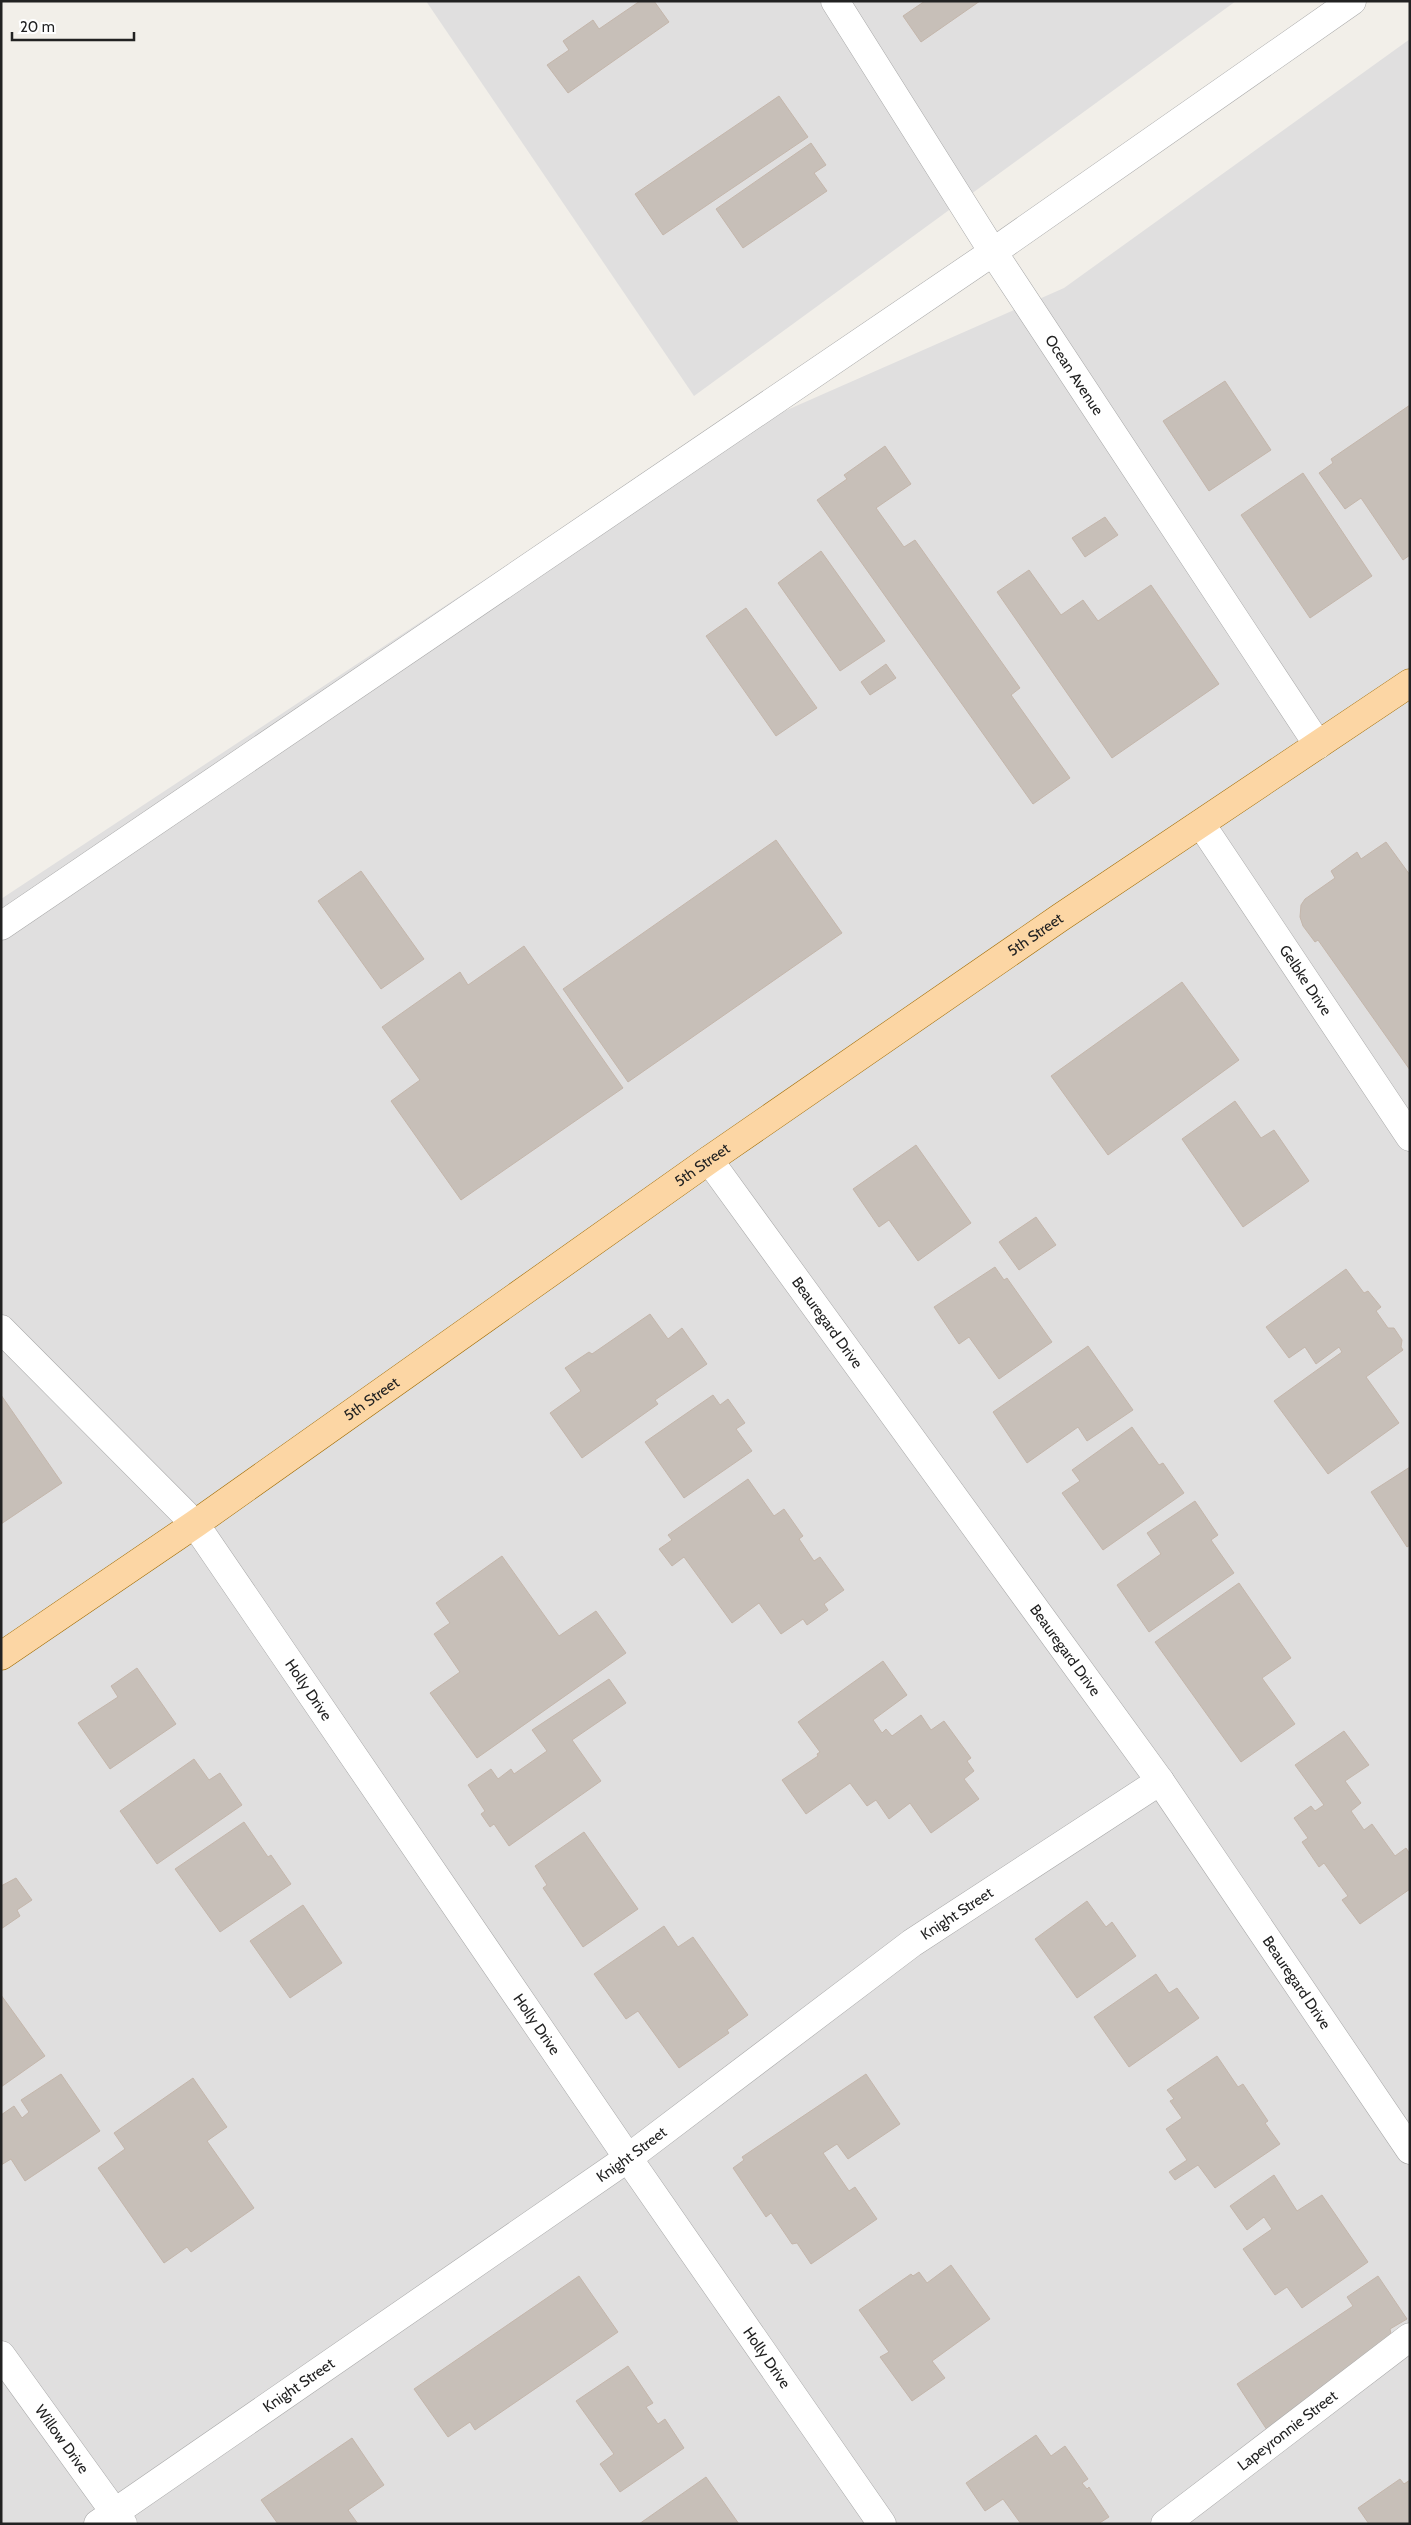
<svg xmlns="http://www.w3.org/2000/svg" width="1411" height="2525" viewBox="0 0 1411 2525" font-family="Cabin,sans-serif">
	<rect width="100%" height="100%" fill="#f2efe9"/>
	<g fill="#e0dfdf">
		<polygon points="426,1 1236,1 694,396"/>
		<polygon points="1410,39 1410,2524 1,2524 1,899 651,470 1064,288"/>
	</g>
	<g fill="#c7bfb8" stroke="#c4b6ab">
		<polygon points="640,1 654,1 669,22 568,93 547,65 569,50 563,41 593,20 599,29"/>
		<polygon points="925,1 980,1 921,42 903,16"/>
		<polygon points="779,96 808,137 663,235 635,194"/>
		<polygon points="811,143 826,165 814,173 827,191 743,248 716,209"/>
		<polygon points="1225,381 1271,450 1209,491 1163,421"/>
		<polygon points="1410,405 1410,555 1403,560 1361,498 1345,509 1319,473 1333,463 1331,459"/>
		<polygon points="885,446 911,484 876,508 904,547 915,540 1020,688 1011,695 1070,778 1033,804 817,500 847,479 844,475"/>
		<polygon points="1303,473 1372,576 1310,618 1241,515"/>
		<polygon points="1105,517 1118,535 1085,557 1072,538"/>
		<polygon points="821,551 885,641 840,671 778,583"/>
		<polygon points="1029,570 1061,615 1083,600 1098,621 1151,585 1219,684 1112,758 997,592"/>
		<polygon points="746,608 817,708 776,736 706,636"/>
		<polygon points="886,664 896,678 870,695 861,682"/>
		<polygon points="776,840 842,933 628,1082 563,989"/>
		<polygon points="1386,842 1410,875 1410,1070 1318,940 1315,942 1303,926 1300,917 1301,905 1305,899 1335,878 1331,871 1357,852 1361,859"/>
		<polygon points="361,871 424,959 381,989 318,901"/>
		<polygon points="524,946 623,1088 461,1200 391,1101 420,1080 382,1027 460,972 468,985"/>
		<polygon points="1182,982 1239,1060 1108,1155 1051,1076"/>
		<polygon points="1235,1101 1261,1138 1274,1130 1309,1181 1243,1227 1182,1139"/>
		<polygon points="916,1145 971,1223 918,1261 889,1220 879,1227 853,1189"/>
		<polygon points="1036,1217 1056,1245 1019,1270 999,1242"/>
		<polygon points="995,1267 1004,1280 1007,1278 1052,1342 999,1379 969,1337 959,1344 934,1307"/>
		<polygon points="1346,1269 1364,1293 1368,1291 1381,1307 1376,1311 1388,1328 1394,1328 1402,1340 1401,1347 1403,1350 1366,1377 1399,1423 1328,1474 1274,1401 1342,1352 1339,1347 1316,1364 1305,1347 1289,1358 1266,1327"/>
		<polygon points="650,1314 668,1339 682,1328 707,1364 655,1400 658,1404 582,1458 550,1413 581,1391 565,1368 589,1352 592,1354"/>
		<polygon points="1088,1346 1133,1410 1087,1441 1078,1427 1027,1463 993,1412"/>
		<polygon points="1,1395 62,1483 1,1524"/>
		<polygon points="713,1395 720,1405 728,1399 745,1423 736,1429 752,1451 684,1498 645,1442"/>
		<polygon points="1132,1427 1159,1465 1163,1463 1184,1493 1103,1550 1062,1493 1080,1481 1072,1470"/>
		<polygon points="1410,1467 1410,1545 1407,1547 1371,1492"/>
		<polygon points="748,1479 774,1516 784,1509 803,1536 799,1539 814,1561 820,1557 844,1590 824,1604 828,1610 807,1625 803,1619 781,1634 759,1603 732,1623 684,1557 672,1566 659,1549 672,1540 668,1535"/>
		<polygon points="1195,1501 1218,1535 1211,1540 1234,1573 1149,1632 1117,1585 1161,1554 1147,1533"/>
		<polygon points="502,1556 559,1636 596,1611 626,1653 477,1758 430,1693 460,1672 434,1634 450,1623 436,1603"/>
		<polygon points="1239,1583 1291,1658 1262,1678 1295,1724 1241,1762 1155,1642"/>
		<polygon points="883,1661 907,1695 873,1720 882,1733 886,1729 892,1736 921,1715 931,1730 944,1721 971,1758 967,1761 974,1771 964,1779 979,1799 931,1833 910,1803 889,1819 876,1800 867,1806 850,1783 806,1814 782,1780 818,1756 817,1754 820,1752 798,1722"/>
		<polygon points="137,1668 176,1724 110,1769 78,1723 118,1697 111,1686"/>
		<polygon points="609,1679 626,1703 572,1740 601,1781 509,1846 494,1824 490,1827 481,1814 485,1811 468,1785 491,1769 498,1779 511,1769 514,1774 547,1751 532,1730"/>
		<polygon points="1344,1731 1369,1765 1345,1781 1361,1803 1351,1811 1364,1830 1372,1824 1395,1856 1406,1848 1410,1854 1410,1889 1360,1924 1342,1900 1348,1896 1324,1863 1319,1867 1302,1842 1308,1838 1294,1818 1311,1806 1315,1811 1324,1805 1295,1765"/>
		<polygon points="194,1759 209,1780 220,1773 242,1805 157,1864 120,1811"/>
		<polygon points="244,1822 268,1857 271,1855 291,1884 220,1932 175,1869"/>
		<polygon points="584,1832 638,1909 583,1947 543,1888 547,1885 535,1866"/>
		<polygon points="16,1878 32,1900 17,1910 20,1916 1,1929 1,1886"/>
		<polygon points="1087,1901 1106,1927 1112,1922 1136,1956 1077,1998 1035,1939"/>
		<polygon points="303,1905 342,1963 290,1998 250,1941"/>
		<polygon points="664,1926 678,1947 693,1937 748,2015 727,2030 729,2033 679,2068 638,2011 626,2019 594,1974"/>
		<polygon points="1156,1974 1169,1993 1177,1988 1199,2018 1129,2067 1094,2017"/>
		<polygon points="1,1995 45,2056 1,2087"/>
		<polygon points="1217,2056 1238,2087 1243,2084 1268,2121 1265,2123 1280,2144 1215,2188 1198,2165 1175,2180 1169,2172 1187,2160 1166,2129 1182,2118 1170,2101 1174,2099 1167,2090"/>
		<polygon points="61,2074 100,2131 25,2181 11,2159 1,2165 1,2115 14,2106 22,2118 29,2112 21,2100"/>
		<polygon points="866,2074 900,2124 848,2159 837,2144 823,2153 849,2191 855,2187 877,2219 811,2264 797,2243 792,2244 771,2213 766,2217 733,2168 744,2160 742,2157"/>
		<polygon points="193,2078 227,2127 207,2141 254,2208 191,2252 187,2247 164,2263 98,2168 125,2149 114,2133"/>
		<polygon points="1274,2175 1297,2211 1322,2195 1368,2262 1302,2308 1287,2287 1275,2295 1243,2249 1272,2229 1264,2217 1247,2230 1230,2206"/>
		<polygon points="951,2265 990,2319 932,2361 945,2378 912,2401 880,2357 889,2352 859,2310 911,2274 913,2276 919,2272 927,2283"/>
		<polygon points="579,2276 618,2332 475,2430 470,2422 448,2437 414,2389"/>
		<polygon points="1378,2276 1407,2319 1390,2329 1393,2344 1269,2433 1237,2384 1353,2306 1347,2297"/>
		<polygon points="628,2366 653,2403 646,2407 658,2424 665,2419 684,2448 620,2492 600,2464 614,2454 576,2401"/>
		<polygon points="1036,2435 1051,2456 1065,2446 1088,2479 1082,2483 1087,2489 1089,2487 1109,2517 1098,2524 1021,2524 1003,2499 985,2511 966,2483"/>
		<polygon points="352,2438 384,2485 348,2510 358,2524 278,2524 261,2500"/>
		<polygon points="706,2477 739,2524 639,2524"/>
		<polygon points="1400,2479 1404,2484 1410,2480 1410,2524 1369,2524 1358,2508"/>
	</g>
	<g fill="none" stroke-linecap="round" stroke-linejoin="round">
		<defs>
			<g id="minor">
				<path id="s1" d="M 835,1 L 993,252 L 1318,745"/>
				<path id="s2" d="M 1201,824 L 1410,1137"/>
				<polyline points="1,926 993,252 1352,1"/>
				<path id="s3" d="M 709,1160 L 1160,1781 L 1410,2150"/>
				<path id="s4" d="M 1,1329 L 195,1524 L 628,2158 L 882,2524"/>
				<path id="s5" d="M 1,2355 L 123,2524"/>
				<path id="s6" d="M 98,2524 L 628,2158 L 912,1943 L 1160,1781"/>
				<path id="s7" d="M 1165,2524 L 1410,2337"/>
			</g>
			<g id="major">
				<path id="s8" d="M 1,1656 L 195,1524 L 709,1160 L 1061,917 L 1410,683"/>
			</g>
		</defs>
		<use href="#minor" stroke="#a9a9a9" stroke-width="29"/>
		<use href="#major" stroke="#a06b00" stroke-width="29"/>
		<use href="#minor" stroke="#fff" stroke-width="28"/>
		<use href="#major" stroke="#fcd6a4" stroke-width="28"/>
	</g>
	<g text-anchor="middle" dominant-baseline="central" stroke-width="5" stroke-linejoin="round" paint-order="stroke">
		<g font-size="15" fill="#222" stroke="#fff">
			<text stroke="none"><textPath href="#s1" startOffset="444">Ocean Avenue</textPath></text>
			<text stroke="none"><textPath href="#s8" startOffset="1261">5th Street</textPath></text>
			<text stroke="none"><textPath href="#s2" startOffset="188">Gelbke Drive</textPath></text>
			<text stroke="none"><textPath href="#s8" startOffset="856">5th Street</textPath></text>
			<text stroke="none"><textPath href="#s3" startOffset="201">Beauregard Drive</textPath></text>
			<text stroke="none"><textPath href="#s8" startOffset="451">5th Street</textPath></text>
			<text stroke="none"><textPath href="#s3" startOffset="606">Beauregard Drive</textPath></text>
			<text stroke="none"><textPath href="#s4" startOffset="476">Holly Drive</textPath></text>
			<text stroke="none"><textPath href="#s6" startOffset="1054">Knight Street</textPath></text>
			<text stroke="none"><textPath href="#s3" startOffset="1011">Beauregard Drive</textPath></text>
			<text stroke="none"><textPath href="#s4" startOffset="881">Holly Drive</textPath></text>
			<text stroke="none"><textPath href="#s6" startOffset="649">Knight Street</textPath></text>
			<text stroke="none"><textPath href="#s4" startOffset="1286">Holly Drive</textPath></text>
			<text stroke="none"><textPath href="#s6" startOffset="244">Knight Street</textPath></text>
			<text stroke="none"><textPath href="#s7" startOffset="154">Lapeyronnie Street</textPath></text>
			<text stroke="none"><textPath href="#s5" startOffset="104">Willow Drive</textPath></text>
		</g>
	</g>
	<rect width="1411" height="2525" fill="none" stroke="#222222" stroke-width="5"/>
	<path d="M12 32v8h122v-8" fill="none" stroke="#222222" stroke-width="2.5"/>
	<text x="20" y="32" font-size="15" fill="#222222" stroke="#ffffff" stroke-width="4" paint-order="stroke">20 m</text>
</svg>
